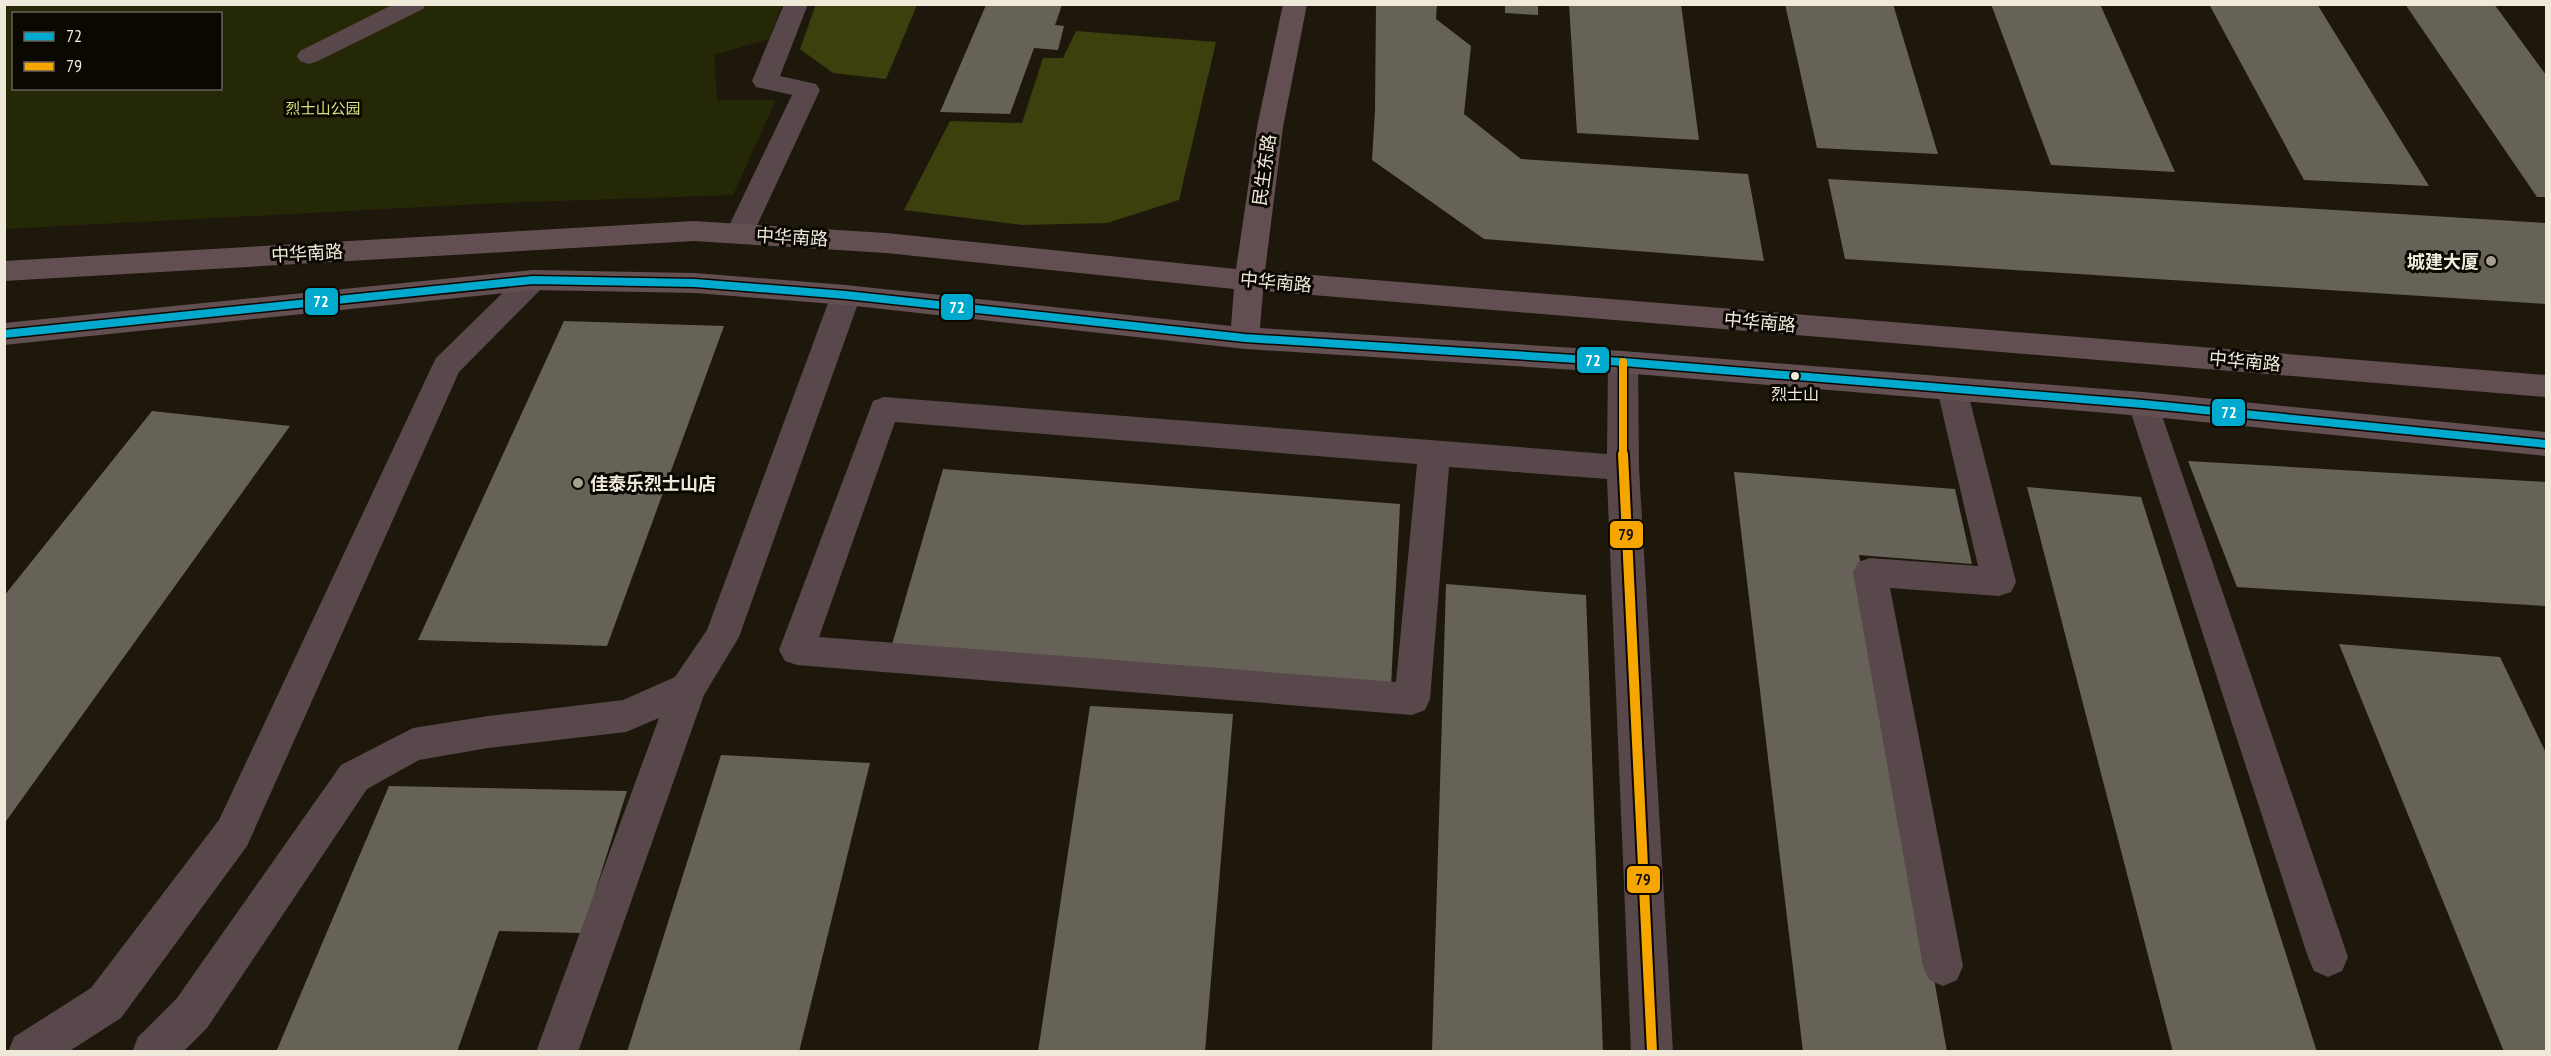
<svg xmlns="http://www.w3.org/2000/svg" width="2551" height="1056" viewBox="0 0 2551 1056" font-family="'PT Sans Narrow','Noto Sans SC',sans-serif">
	<rect width="100%" height="100%" fill="#1d180b"/>
	<path fill="#252806" fill-rule="evenodd" d="M 5,5 L 782,5 L 769,39 L 714,55 L 717,100 L 776,100 L 733,195 L 499,203 L 5,229 ZM 14,14 L 220,14 L 220,88 L 14,88 Z"/>
	<g fill="#3b400d">
		<polygon points="816,4 917,5 886,79 833,73 800,49"/>
		<polygon points="1076,31 1216,42 1179,200 1107,223 1022,225 904,210 950,121 1022,123 1043,58 1063,58"/>
	</g>
	<g fill="#676257">
		<polygon points="1376,4 1437,4 1436,19 1471,46 1464,114 1521,159 1748,174 1764,261 1484,239 1372,160 1375,111"/>
		<polygon points="1505,4 1538,4 1538,15 1505,13"/>
		<polygon points="1569,4 1681,4 1699,140 1577,133"/>
		<polygon points="1785,4 1893,4 1938,154 1817,148"/>
		<polygon points="1991,4 2100,4 2175,172 2051,165"/>
		<polygon points="2209,4 2317,4 2429,186 2304,180"/>
		<polygon points="2405,4 2494,4 2546,75 2546,197 2537,197"/>
		<polygon points="986,5 1062,5 1055,25 1064,26 1058,50 1034,48 1010,114 940,112"/>
		<polygon points="1828,179 2546,223 2546,304 1845,259"/>
		<polygon points="564,321 724,326 607,646 418,640"/>
		<polygon points="152,411 290,426 4,824 4,596"/>
		<polygon points="2188,461 2546,482 2546,606 2237,587"/>
		<polygon points="943,469 1400,504 1391,687 891,648"/>
		<polygon points="1734,472 1955,489 1972,564 1859,555 1947,1052 1803,1052"/>
		<polygon points="2027,487 2141,497 2317,1052 2173,1052"/>
		<polygon points="1446,584 1586,595 1603,1052 1432,1052"/>
		<polygon points="2339,644 2500,657 2546,753 2546,1052 2504,1052"/>
		<polygon points="1090,706 1233,714 1205,1052 1038,1052"/>
		<polygon points="721,755 870,763 799,1052 627,1052"/>
		<polygon points="389,786 627,791 582,933 499,931 457,1052 276,1052"/>
	</g>
	<g fill="none" stroke-linecap="round" stroke-linejoin="round">
		<g fill="#58484b" fill-rule="evenodd">
			<polygon points="394,4 426,4 423,9 318,61 309,64 300,61 297,56 300,51"/>
			<polygon points="784,4 808,4 780,76 816,84 820,90 753,234 749,241 739,244 729,241 725,234 792,95 756,87 752,81"/>
			<polygon points="533,270 543,273 547,280 543,287 459,372 247,846 121,1018 68,1052 8,1052 14,1037 91,988 219,820 432,366 436,358 523,273"/>
			<polygon points="846,285 856,288 861,295 739,637 704,695 578,1052 536,1052 659,718 626,732 488,748 419,760 367,789 207,1028 183,1052 132,1052 138,1037 177,998 341,765 413,728 488,716 623,700 675,677 707,630 831,295 836,288"/>
			<path d="M 1623,351 L 1634,354 L 1638,362 L 1639,468 L 1673,1052 L 1631,1052 L 1607,479 L 1449,467 L 1430,699 L 1425,710 L 1412,715 L 797,665 L 785,661 L 779,650 L 873,401 L 884,397 L 1607,454 L 1608,362 L 1612,354 ZM 895,422 L 1417,464 L 1396,682 L 819,637 Z"/>
			<polygon points="1952,377 1963,381 1967,389 2016,582 2011,592 1999,596 1890,588 1963,966 1957,980 1943,986 1929,980 1923,966 1853,572 1858,562 1870,558 1978,566 1937,389 1941,381"/>
			<polygon points="2143,392 2154,396 2158,404 2348,957 2342,971 2328,977 2314,971 2308,957 2128,404 2132,396"/>
		</g>
		<polygon fill="#634f51" fill-rule="evenodd" points="1283,4 1307,4 1283,127 1265,271 2546,375 2546,397 1263,291 1260,328 1623,351 2143,392 2546,432 2546,456 2143,416 1623,373 1245,349 846,305 695,293 533,290 4,345 4,323 533,270 695,273 846,285 1231,326 1234,289 886,253 694,241 4,281 4,261 694,221 886,233 1236,269 1257,127"/>
		<defs>
			<polyline id="bus-1" points="4,334 533,280 695,283 846,295 1245,338 1623,362 2143,404 2546,444"/>
			<polyline id="bus-2-far1" points="1623,362 1623,455"/>
			<polyline id="bus-2" points="1623,454 1652,1052"/>
		</defs>
		<use href="#bus-1" stroke="#0b0701" stroke-width="11"/>
		<use href="#bus-2-far1" stroke="#0b0701" stroke-width="11"/>
		<use href="#bus-2" stroke="#0b0701" stroke-width="14"/>
		<use href="#bus-1" stroke="#00a9ce" stroke-width="8"/>
		<use href="#bus-2-far1" stroke="#f7a600" stroke-width="8"/>
		<use href="#bus-2" stroke="#f7a600" stroke-width="10"/>
	</g>
	<g fill="#a6a092" stroke="#0b0701" stroke-width="2">
		<circle cx="2491" cy="261" r="6"/>
		<circle cx="578" cy="483" r="6"/>
	</g>
	<circle fill="#efe9da" stroke="#0b0701" stroke-width="2" cx="1795" cy="376" r="5"/>
	<g text-anchor="middle" dominant-baseline="central" stroke-width="6" stroke-linejoin="round" paint-order="stroke">
		<g font-size="15" fill="#d5e17c" stroke="#0b0701">
			<text x="323" y="108">烈士山公园</text>
		</g>
		<g font-size="16" fill="#efe9da" stroke="#0b0701">
			<text x="1795" y="394">烈士山</text>
		</g>
		<g font-size="18" fill="#efe9da" stroke="#0b0701">
			<text transform="translate(1264 170) rotate(-82)">民生东路</text>
			<text transform="translate(792 237) rotate(3)">中华南路</text>
			<text transform="translate(307 253) rotate(-3)">中华南路</text>
			<text transform="translate(1276 282) rotate(5)">中华南路</text>
			<text transform="translate(1760 322) rotate(5)">中华南路</text>
			<text transform="translate(2245 361) rotate(5)">中华南路</text>
		</g>
		<g font-size="18" font-weight="bold" fill="#efe9da" stroke="#0b0701" text-anchor="end">
			<text x="2479" y="261">城建大厦</text>
			<text x="590" y="483" text-anchor="start">佳泰乐烈士山店</text>
		</g>
	</g>
	<g stroke="#0b0701" stroke-width="2">
		<rect x="304" y="287" width="35" height="29" rx="6" fill="#00a9ce"/>
		<rect x="940" y="293" width="34" height="28" rx="6" fill="#00a9ce"/>
		<rect x="1576" y="346" width="34" height="28" rx="6" fill="#00a9ce"/>
		<rect x="2211" y="398" width="35" height="29" rx="6" fill="#00a9ce"/>
		<rect x="1609" y="520" width="35" height="29" rx="6" fill="#f7a600"/>
		<rect x="1626" y="865" width="35" height="29" rx="6" fill="#f7a600"/>
	</g>
	<g font-size="16" text-anchor="middle" font-weight="bold" fill="#fff">
		<text x="321" y="307">72</text>
		<text x="957" y="313">72</text>
		<text x="1593" y="366">72</text>
		<text x="2229" y="418">72</text>
	</g>
	<g font-size="16" text-anchor="middle" font-weight="bold" fill="#111">
		<text x="1626" y="540">79</text>
		<text x="1643" y="885">79</text>
	</g>
	<rect width="2551" height="1056" fill="none" stroke="#efe9da" stroke-width="12"/>
	<rect x="12" y="12" width="210" height="78" fill="#0b0701" stroke="#666158" stroke-width="1.5"/>
	<rect x="24" y="32" width="30" height="9" fill="#00a9ce" stroke="#666158" stroke-width="1.5"/>
	<text x="66" y="42" font-size="18" fill="#efe9da">72</text>
	<rect x="24" y="62" width="30" height="9" fill="#f7a600" stroke="#666158" stroke-width="1.5"/>
	<text x="66" y="72" font-size="18" fill="#efe9da">79</text>
</svg>
